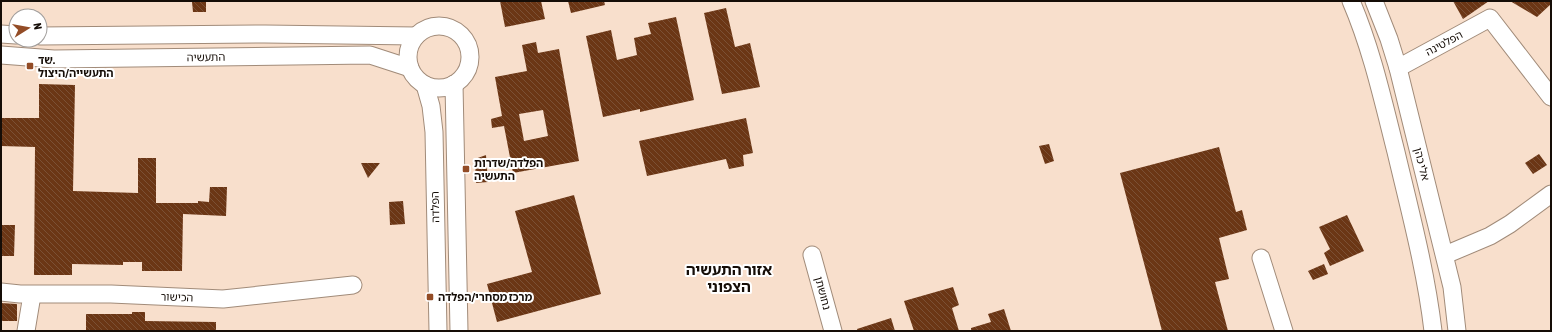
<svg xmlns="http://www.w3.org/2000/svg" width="1552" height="332" viewBox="0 0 1552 332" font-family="'Asap Condensed','Noto Sans Hebrew',sans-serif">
	<defs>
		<pattern id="building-back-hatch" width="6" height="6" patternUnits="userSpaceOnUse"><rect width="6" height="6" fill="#6b3615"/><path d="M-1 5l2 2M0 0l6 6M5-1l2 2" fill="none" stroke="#7b5035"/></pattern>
	</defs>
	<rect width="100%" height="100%" fill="#f8dfcc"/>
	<g fill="url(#building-back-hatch)" fill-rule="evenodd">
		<polygon points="206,1 206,12 193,12 192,2"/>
		<polygon points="500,1 541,1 545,19 505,27"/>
		<polygon points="568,1 604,1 605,5 571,13"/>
		<polygon points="1453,1 1489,1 1463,19"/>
		<polygon points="1510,1 1551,1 1551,4 1537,17"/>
		<polygon points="726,8 735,47 750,43 760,87 722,94 704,13"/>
		<polygon points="676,17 694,100 640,112 640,109 603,117 586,36 611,30 617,60 637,55 634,38 651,34 648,23"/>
		<path d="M 536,42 L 538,53 L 559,49 L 579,161 L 513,173 L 504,126 L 492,128 L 491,119 L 502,116 L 495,77 L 527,71 L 522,45 ZM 543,110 L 548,136 L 524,141 L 519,114 Z"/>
		<polygon points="39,84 75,85 73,191 138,193 138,158 156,158 156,203 198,203 198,201 209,202 210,187 227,187 226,216 183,214 182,271 142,271 142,262 123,262 123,265 72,264 72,275 34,275 35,147 1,146 1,118 39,118"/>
		<polygon points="746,118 753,153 743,155 744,166 729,169 726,159 647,176 639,141"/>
		<polygon points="1049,144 1054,161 1045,164 1039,146"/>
		<polygon points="1219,147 1236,212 1242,210 1247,230 1219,238 1229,279 1215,282 1228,331 1162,331 1120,173"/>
		<polygon points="1539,154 1547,165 1533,174 1525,163"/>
		<polygon points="486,155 488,182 476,183 475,159"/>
		<polygon points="361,163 380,163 368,178"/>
		<polygon points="574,195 601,294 497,322 487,284 532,272 515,211"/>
		<polygon points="403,201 405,224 390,225 389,202"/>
		<polygon points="1347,215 1364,251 1330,266 1324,253 1330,249 1319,227"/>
		<polygon points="1,225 15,225 14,256 1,256"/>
		<polygon points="1324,264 1328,274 1313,280 1308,271"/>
		<polygon points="953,287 959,305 952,308 959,331 914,331 904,301"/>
		<polygon points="1,303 17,304 17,321 1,321"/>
		<polygon points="1004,309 1011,331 971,331 971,328 991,322 988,314"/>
		<polygon points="132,312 145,312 145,321 216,322 216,331 86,331 86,314 132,314"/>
		<polygon points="891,318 895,331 857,331 857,329"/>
	</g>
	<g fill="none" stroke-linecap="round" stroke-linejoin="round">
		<defs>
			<g id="minor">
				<path d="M 1351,1 C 1372,50 1383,101 1396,152 C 1410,211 1426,271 1433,331"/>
				<polyline points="1374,1 1389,39 1398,68 1452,287 1457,331"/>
				<circle cx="439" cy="57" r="31"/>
				<polyline points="1,34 16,35"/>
				<polyline points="40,36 265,34 416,36"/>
				<polyline points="1,55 54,59 370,55 410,68"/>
				<polyline points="1398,68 1490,18 1551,97"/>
				<polyline points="454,84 459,331"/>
				<polyline points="425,85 431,106 434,132 438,331"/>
				<polyline points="812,255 833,331"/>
				<polyline points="1445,255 1490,236 1510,224 1551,194"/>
				<polyline points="1261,258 1284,331"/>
				<polyline points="1,292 20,294 111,294 223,299 353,285"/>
				<polyline points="26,331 32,295"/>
			</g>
		</defs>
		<use href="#minor" stroke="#a18b79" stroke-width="19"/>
		<use href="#minor" stroke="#fff" stroke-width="17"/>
	</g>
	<g fill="#934c26" stroke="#fff" stroke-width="1.5">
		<rect x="26" y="62" width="8" height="8" rx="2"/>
		<rect x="462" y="165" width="8" height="8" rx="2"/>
		<rect x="426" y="293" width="8" height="8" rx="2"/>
	</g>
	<g text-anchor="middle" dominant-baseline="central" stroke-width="4" stroke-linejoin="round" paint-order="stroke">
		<g font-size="11" fill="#150d07" stroke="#fff">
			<text transform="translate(1444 43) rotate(-28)">הפלטינה</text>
			<text transform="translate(206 57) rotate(-1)">התעשיה</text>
			<text transform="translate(1422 164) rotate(76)">אלי כהן</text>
			<text transform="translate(435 207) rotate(-91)">הפלדה</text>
			<text transform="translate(823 293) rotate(75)">נחושתן</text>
			<text transform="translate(177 297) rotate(2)">הכישור</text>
		</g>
		<g font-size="11" font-weight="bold" fill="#150d07" stroke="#fff" text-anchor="start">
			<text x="38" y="60">שד.<tspan x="38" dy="13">התעשייה/היצול</tspan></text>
			<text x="474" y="163">הפלדה/שדרות<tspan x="474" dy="13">התעשיה</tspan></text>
			<text x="438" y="297">מרכז מסחרי/הפלדה</text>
		</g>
		<g font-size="15" font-weight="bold" fill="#150d07" stroke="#fff">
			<text x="729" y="269">אזור התעשיה<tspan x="729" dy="17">הצפוני</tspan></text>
		</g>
	</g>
	<rect width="1552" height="332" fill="none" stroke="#150d07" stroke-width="4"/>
	<g transform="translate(28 28) rotate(79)"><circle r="19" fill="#ffffff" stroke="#a19e9c"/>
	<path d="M0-3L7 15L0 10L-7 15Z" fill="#934c26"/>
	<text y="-6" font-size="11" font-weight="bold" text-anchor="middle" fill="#150d07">N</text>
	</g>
</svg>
